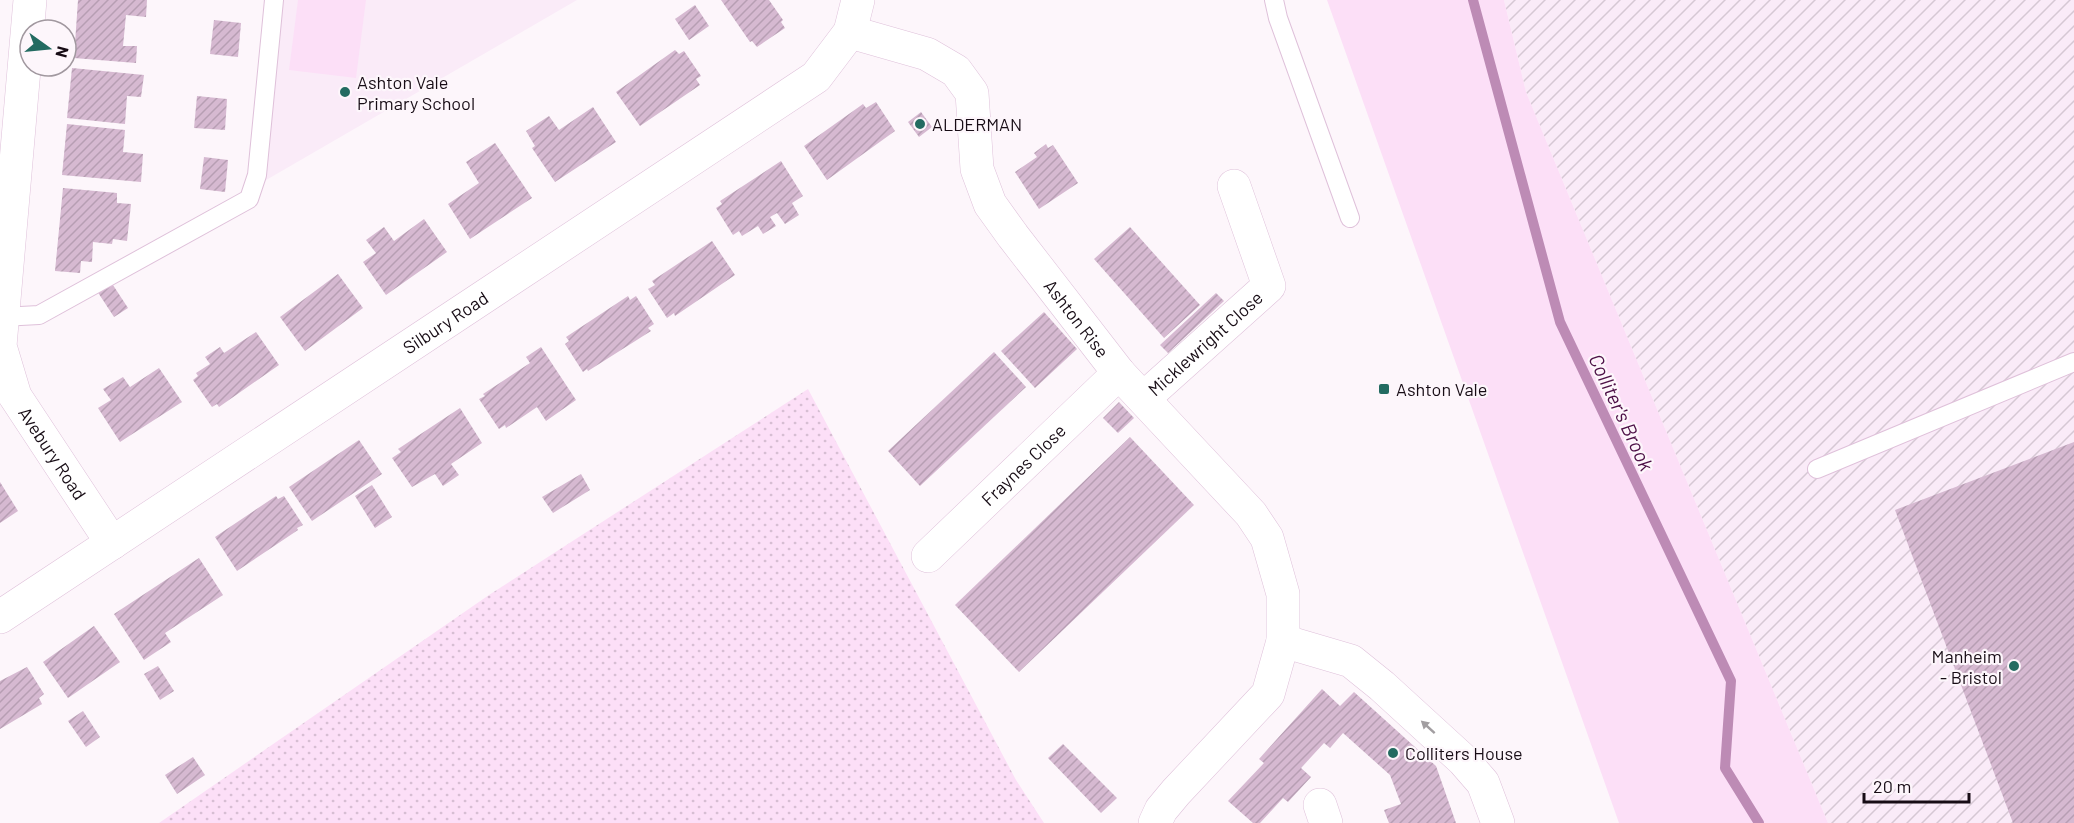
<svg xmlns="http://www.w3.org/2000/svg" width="2074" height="823" viewBox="0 0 2074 823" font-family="Barlow,sans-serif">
	<defs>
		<pattern id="industrial-furrows" width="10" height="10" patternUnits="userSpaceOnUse" patternTransform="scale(1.5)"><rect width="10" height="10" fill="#faebf8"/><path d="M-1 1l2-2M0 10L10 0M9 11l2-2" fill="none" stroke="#d6c8d4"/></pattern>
		<pattern id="garden-dots" width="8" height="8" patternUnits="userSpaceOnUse" patternTransform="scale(1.5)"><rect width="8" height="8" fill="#fcdff7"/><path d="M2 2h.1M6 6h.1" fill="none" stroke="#d7bed3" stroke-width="1.8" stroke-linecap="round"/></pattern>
		<pattern id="building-hatch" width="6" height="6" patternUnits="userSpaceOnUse" patternTransform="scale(1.5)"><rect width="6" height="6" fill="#d6b9d1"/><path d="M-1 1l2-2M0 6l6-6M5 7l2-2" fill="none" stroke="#b79eb3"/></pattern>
	</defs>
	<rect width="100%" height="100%" fill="#fdf6fb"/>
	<polygon fill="#faebf8" points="280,0 577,0 261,183"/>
	<polygon fill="url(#industrial-furrows)" points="1504,0 2074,0 2074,823 1828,823 1526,92"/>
	<g fill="#fcdff7">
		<polygon points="298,0 366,0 356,78 289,70"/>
		<polygon points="1327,0 1504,0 1526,92 1828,823 1619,823"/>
	</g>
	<polygon fill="url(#garden-dots)" points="808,389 1016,780 1044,823 159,823 489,595"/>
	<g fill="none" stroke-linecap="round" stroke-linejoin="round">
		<polyline stroke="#bd8bb5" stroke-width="10" points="1473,0 1560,322 1731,681 1725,768 1759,823"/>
	</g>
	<g fill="url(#building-hatch)">
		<polygon points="78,0 147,0 146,17 126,15 123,46 137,46 136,63 74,58"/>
		<polygon points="721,0 769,0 783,20 781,22 785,28 757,47 752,41 750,42"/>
		<polygon points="695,5 709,26 689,40 675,19"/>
		<polygon points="214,20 241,23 238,57 210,54"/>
		<polygon points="675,50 679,54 684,51 701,76 696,79 700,85 640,126 616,92"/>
		<polygon points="72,68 144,75 141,97 127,96 125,124 67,118"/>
		<polygon points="197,96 227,99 225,130 194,128"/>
		<polygon points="876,102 895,131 827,180 804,146 863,104 866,108"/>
		<polygon points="593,107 616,142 555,182 532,148 535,146 526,131 549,116 559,130"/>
		<polygon points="921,112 932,127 919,137 908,122"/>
		<polygon points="67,124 125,130 123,152 143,154 141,182 62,175"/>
		<polygon points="495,143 532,198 470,239 448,204 479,183 466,162"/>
		<polygon points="1046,144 1048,148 1053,145 1078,183 1039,209 1015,172 1037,157 1034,153"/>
		<polygon points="204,157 228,160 225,192 200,189"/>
		<polygon points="781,161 803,196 792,203 799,215 785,224 777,213 770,217 776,226 763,234 758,226 742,236 739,231 733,235 716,208 722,204 720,201"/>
		<polygon points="63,188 117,193 117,203 131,204 127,241 113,239 112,244 93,242 92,262 81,261 80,273 55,271"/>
		<polygon points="424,219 447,252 386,295 363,262 376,253 366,240 384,227 394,241"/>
		<polygon points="1130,227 1200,305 1164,338 1094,259"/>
		<polygon points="712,241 735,275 675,316 674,313 667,318 648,289 655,285 652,281"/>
		<polygon points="338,274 363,308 305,351 280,317"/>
		<polygon points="111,282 128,308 114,317 97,291"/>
		<polygon points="1216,293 1224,301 1168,353 1160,345"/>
		<polygon points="628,296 630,300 636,296 654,324 648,328 651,331 588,371 587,369 583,372 565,344 569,341 566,337"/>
		<polygon points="1044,312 1077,349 1035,388 1001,351"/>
		<polygon points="256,332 279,365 219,407 217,404 212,407 193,380 198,376 196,373 210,364 205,357 220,347 224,353"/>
		<polygon points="541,347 576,400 546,421 537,407 506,428 505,425 499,429 479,399 485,396 483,394 530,363 526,357"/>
		<polygon points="994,352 1026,387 920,486 888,451"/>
		<polygon points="159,368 182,402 120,442 98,408 111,400 103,389 123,377 130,387"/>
		<polygon points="1119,402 1134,418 1118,433 1103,418"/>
		<polygon points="460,408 482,443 451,464 459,475 443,486 435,474 412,487 392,458 401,452 398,449"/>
		<polygon points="1130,437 1194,505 1019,672 955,605"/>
		<polygon points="359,440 382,474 312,521 289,487"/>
		<polygon points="2074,442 2074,823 2013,823 1895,510"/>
		<polygon points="581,474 590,490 553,513 542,497"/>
		<polygon points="0,482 18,511 0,523"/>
		<polygon points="372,485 392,517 375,528 355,496"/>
		<polygon points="276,496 278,499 284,496 303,525 297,528 298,530 237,571 215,537"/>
		<polygon points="199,558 223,595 165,633 171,642 144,660 114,614"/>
		<polygon points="94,626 120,662 68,698 43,662"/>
		<polygon points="158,666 174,691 160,700 144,674"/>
		<polygon points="27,667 44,694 39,698 42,704 0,729 0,681"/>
		<polygon points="1322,689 1340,706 1354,692 1436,766 1456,823 1389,823 1384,810 1401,804 1390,775 1343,733 1330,748 1324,743 1301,768 1311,777 1288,802 1283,798 1260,823 1253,823 1228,801 1264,763 1259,759"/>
		<polygon points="83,711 100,737 86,747 68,721"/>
		<polygon points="1063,744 1117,798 1101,813 1048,758"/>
		<polygon points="193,757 205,775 177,794 165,775"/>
	</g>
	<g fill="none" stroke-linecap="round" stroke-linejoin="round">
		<defs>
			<g id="lane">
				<polyline points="1274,0 1278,18 1350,218"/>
				<polyline points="2,317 39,315 249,199 257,175 274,0"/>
				<polyline points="1817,469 2074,362"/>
			</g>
			<g id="street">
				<path id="s1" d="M 30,0 L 0,346 L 15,396 L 112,543"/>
				<path id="s2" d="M 850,32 L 927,54 L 956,71 L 972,93 L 977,169 L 990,204 L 1013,236 L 1119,373 L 1251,514 L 1267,538 L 1283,594 L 1283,641 L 1268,694 L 1176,792 L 1161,810 L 1155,823"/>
				<path id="s3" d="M 1144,398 L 1269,286 L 1234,186"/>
				<path id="s4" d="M 928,556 L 1119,373"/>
				<path id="s5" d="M 0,617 L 816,77 L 850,32 L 858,0"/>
				<polyline points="1283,641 1351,661 1382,686 1463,760 1483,783 1498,823"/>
				<polyline points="1320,805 1326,823"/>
			</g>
		</defs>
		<use href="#lane" stroke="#dfc1da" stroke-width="20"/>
		<use href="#street" stroke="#dfc1da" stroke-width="34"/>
		<use href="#lane" stroke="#fff" stroke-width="18"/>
		<use href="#street" stroke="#fff" stroke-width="33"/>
	</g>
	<defs><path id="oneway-solid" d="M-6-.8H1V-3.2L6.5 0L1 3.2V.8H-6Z" transform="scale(1.5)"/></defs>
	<use fill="#a29ea1" href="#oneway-solid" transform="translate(1428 727) rotate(-138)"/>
	<g fill="#236b61" stroke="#fdf6fb" stroke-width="2">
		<circle cx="345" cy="92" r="6"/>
		<circle cx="920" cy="124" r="6"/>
		<rect x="1378" y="383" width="12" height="12" rx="3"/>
		<circle cx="2014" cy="666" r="6"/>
		<circle cx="1393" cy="753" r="6"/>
	</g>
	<g text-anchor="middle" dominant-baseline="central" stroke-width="4.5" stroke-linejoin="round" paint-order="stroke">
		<g font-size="18" fill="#170c15" stroke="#fdf6fb" text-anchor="start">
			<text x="357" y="82">Ashton Vale<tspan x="357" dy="21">Primary School</tspan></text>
			<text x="932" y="124">ALDERMAN</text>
			<text x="1396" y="389">Ashton Vale</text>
			<text x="2002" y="656" text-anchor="end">Manheim<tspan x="2002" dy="21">- Bristol</tspan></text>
			<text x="1405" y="753">Colliters House</text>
		</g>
		<g font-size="18" fill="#170c15" stroke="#fdf6fb">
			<text stroke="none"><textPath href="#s2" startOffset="398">Ashton Rise</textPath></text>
			<text stroke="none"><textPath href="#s5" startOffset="534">Silbury Road</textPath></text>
			<text stroke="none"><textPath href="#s3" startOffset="82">Micklewright Close</textPath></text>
			<text stroke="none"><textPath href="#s1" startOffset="468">Avebury Road</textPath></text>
			<text stroke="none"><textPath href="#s4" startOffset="132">Fraynes Close</textPath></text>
		</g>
		<g font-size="20" font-style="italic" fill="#4c0f46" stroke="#fdf6fb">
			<text transform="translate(1622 412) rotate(65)">Colliter's Brook</text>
		</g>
	</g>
	<g transform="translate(48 48) rotate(105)"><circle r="28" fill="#fdf6fb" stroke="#a1989f" stroke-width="1.5"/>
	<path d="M0-4.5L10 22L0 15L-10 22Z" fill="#236b61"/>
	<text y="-9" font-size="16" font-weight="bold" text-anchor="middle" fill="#170c15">N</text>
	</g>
	<path d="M1864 793v9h105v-9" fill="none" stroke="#170c15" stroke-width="3"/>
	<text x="1873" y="793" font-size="18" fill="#170c15" stroke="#fdf6fb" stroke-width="4.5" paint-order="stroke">20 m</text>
</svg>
